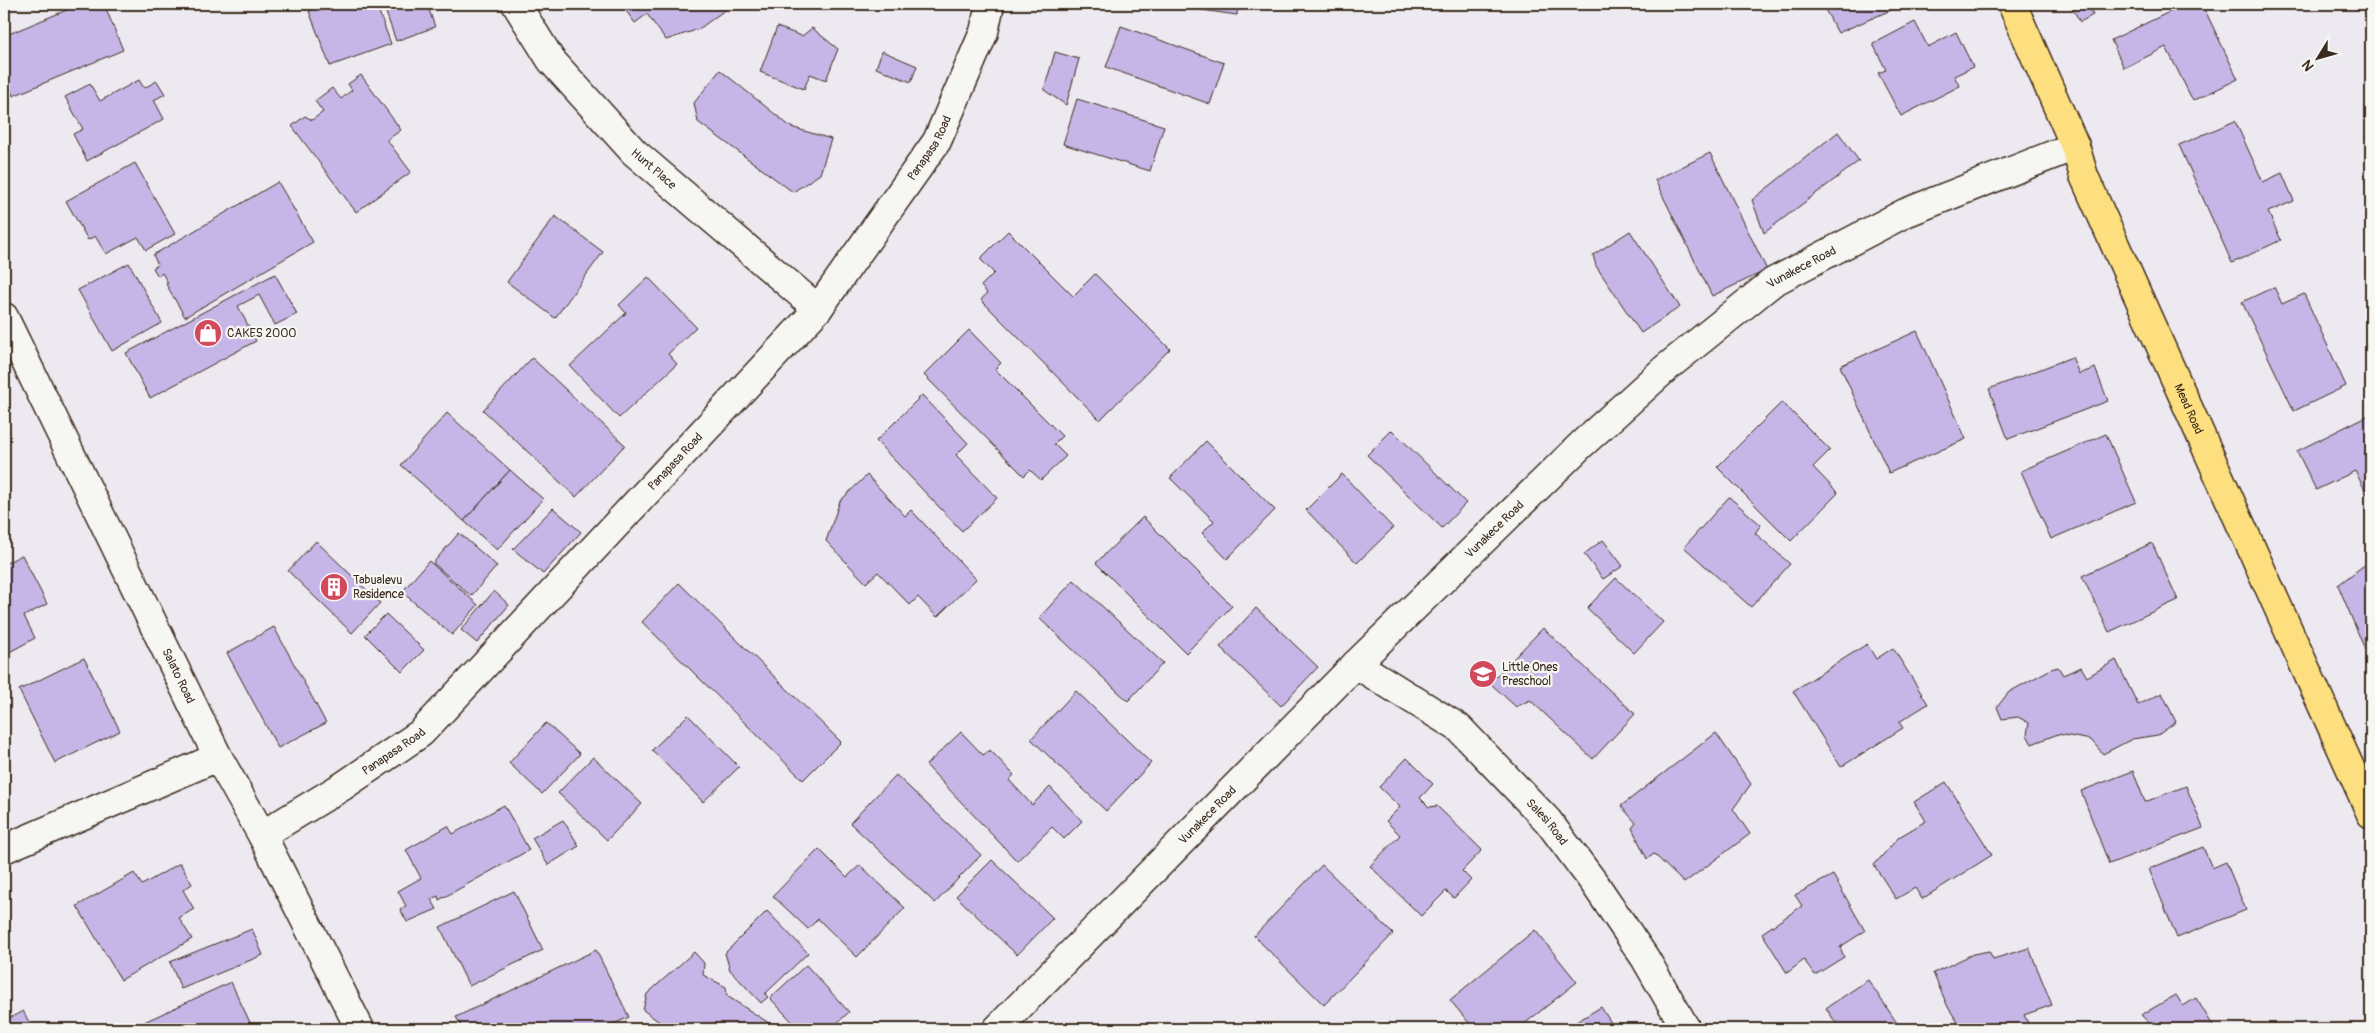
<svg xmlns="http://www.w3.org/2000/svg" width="2375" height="1033" viewBox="0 0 2375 1033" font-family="Pangolin,sans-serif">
	<rect width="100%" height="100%" fill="#ece9f0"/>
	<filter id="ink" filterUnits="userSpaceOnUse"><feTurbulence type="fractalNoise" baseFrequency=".02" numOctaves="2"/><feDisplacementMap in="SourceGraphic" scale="10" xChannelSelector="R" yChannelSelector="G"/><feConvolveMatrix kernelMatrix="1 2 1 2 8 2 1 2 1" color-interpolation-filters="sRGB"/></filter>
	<g filter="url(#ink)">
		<g fill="#c6b6e7" stroke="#3b2a1e">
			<polygon points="81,4 104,4 123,50 13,96 4,72 4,36"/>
			<polygon points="330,4 376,4 391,44 330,66 309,11"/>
			<polygon points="383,4 427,4 435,27 396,41"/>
			<polygon points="621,4 727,4 729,7 699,29 666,40 647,14 635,23"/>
			<polygon points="1166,4 1238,4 1237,15 1166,5"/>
			<polygon points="1822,4 1905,4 1838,33"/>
			<polygon points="2070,4 2087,4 2093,15 2080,22"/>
			<polygon points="2186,4 2202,4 2238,79 2193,101 2166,47 2124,68 2111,40"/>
			<polygon points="1915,22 1928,47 1956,32 1973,67 1954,76 1960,86 1901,116 1878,73 1886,70 1873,44"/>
			<polygon points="1121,26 1224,63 1210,104 1106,67"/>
			<polygon points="777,27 802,36 812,28 838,49 826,80 810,74 804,89 760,72"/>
			<polygon points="882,51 917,66 911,82 876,68"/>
			<polygon points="1055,52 1079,59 1066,105 1044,90"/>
			<polygon points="720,70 791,127 831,139 820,174 793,192 698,122 694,103"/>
			<polygon points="361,75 401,130 387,140 411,172 356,212 292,126 305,116 312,120 323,112 315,101 332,88 341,99 352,90 348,84"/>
			<polygon points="139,80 144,88 157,81 165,94 154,100 164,119 87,161 73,134 83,129 65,97 90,84 100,101"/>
			<polygon points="1077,99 1164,126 1150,171 1063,144"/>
			<polygon points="2235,121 2263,182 2282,173 2294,201 2268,212 2281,240 2232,263 2179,145"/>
			<polygon points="1838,132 1859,161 1764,233 1752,200"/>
			<polygon points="1710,153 1767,270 1712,296 1655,180"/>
			<polygon points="135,163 175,234 146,250 138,237 106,254 95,236 88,240 66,201"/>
			<polygon points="278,182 313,242 185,317 166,284 168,283 162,273 158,276 153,268 158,265 153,255"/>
			<polygon points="555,216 603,252 555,318 507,282"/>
			<polygon points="1008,231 1073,296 1095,274 1170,349 1100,420 981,300 987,293 981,286 994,273 980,259"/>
			<polygon points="1630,231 1680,307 1641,333 1596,266 1593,255"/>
			<polygon points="129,263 162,323 112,351 78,290"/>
			<polygon points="275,274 297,314 275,325 259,295 238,306 256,341 150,398 126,353"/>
			<polygon points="648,277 696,327 668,354 677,364 619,418 570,366 626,313 619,305"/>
			<polygon points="2274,287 2282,304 2304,294 2346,386 2294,411 2242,302"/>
			<polygon points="969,330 1001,363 995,369 1062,436 1054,444 1066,456 1041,480 1030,470 1024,476 924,375"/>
			<polygon points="1917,331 1966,439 1889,473 1840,366"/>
			<polygon points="2072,357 2079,374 2095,368 2108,401 2008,439 1989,389"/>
			<polygon points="532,358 625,445 576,497 483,410"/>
			<polygon points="922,395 968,443 956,455 997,498 962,531 876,441"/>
			<polygon points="1782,402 1830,450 1813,467 1838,493 1791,541 1717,467"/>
			<polygon points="447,413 510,470 464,521 401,465"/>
			<polygon points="2371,414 2371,501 2355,471 2316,490 2297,451"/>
			<polygon points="1392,430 1466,503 1442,528 1367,455"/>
			<polygon points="2106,434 2136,502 2051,539 2021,471"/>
			<polygon points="1206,441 1275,510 1227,559 1202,533 1214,521 1170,478"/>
			<polygon points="510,470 543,499 497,550 464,521"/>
			<polygon points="1342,474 1393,528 1357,563 1306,510"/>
			<polygon points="867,475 905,516 911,510 976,579 937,617 918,597 910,605 878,572 866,583 826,541 840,501"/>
			<polygon points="1729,497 1761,525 1755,533 1790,564 1751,607 1684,547"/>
			<polygon points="553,508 581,532 543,574 513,549"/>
			<polygon points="1143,517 1232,606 1186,653 1096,563"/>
			<polygon points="459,533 497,566 471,596 433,563"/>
			<polygon points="1603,540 1623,566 1603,579 1584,554"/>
			<polygon points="316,541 380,603 352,633 288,571"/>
			<polygon points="2152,543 2178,600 2109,632 2082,576"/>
			<polygon points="22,555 47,604 24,616 35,638 6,654 4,650 4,564"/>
			<polygon points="2371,560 2371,664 2338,585"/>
			<polygon points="429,561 478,605 452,635 402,592"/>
			<polygon points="1616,578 1663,622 1634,653 1587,608"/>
			<polygon points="1074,580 1163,663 1128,701 1039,618"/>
			<polygon points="679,583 841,742 803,780 642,622"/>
			<polygon points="494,591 509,605 477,643 461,630"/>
			<polygon points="1256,608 1318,667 1281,706 1220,647"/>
			<polygon points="386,614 424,650 402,672 365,635"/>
			<polygon points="274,627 326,723 278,748 227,653"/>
			<polygon points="1543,628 1635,714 1593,759 1530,700 1516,707 1490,683"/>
			<polygon points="1867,644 1876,659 1893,648 1928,704 1899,722 1903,728 1841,767 1793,691"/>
			<polygon points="84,658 120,731 55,763 19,690"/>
			<polygon points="2116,660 2138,705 2162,693 2176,722 2158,735 2132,739 2103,754 2091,740 2058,734 2032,744 2027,735 2029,723 2018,717 2002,719 1997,707 2009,692 2051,669 2058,667 2063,675 2081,667 2087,677"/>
			<polygon points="1076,691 1151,763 1106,811 1031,739"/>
			<polygon points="688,715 739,767 703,802 652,750"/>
			<polygon points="546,723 580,754 542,794 509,763"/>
			<polygon points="961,732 983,755 990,750 1014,775 1009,780 1032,805 1050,787 1082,821 1064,839 1052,827 1017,861 926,765"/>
			<polygon points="1716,733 1751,784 1733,809 1750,834 1684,883 1654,854 1647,859 1632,828 1636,823 1621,806"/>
			<polygon points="593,757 642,804 607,840 558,793"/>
			<polygon points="1407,758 1433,784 1420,798 1429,807 1437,806 1482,850 1462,871 1471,880 1454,898 1446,891 1421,916 1370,866 1400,835 1386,821 1400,807 1379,787"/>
			<polygon points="2133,771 2145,802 2186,786 2203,828 2109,864 2081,791"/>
			<polygon points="896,775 981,855 935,903 850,823"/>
			<polygon points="1946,782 1992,855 1922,899 1915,888 1896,899 1874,865 1899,837 1926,821 1914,802"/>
			<polygon points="504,805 529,850 439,900 438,896 431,899 437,909 407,922 400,909 406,906 398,891 421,878 406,850 448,826 453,834"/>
			<polygon points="563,820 579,846 548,865 532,838"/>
			<polygon points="2203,847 2212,868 2226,862 2246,910 2177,938 2149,869"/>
			<polygon points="819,849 847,877 860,865 905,908 857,957 818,919 808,929 773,896"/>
			<polygon points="992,860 1053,918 1017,955 956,896"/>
			<polygon points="180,863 192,884 183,890 194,909 179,918 192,939 121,980 77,906 134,873 142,885"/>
			<polygon points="1322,865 1393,934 1324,1005 1254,936"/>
			<polygon points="1833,875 1865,931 1840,947 1844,957 1815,975 1804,960 1787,973 1762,933 1802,906 1795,895"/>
			<polygon points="514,891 543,950 469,986 440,927"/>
			<polygon points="767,911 808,953 765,994 768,997 761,1003 730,970 725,953"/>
			<polygon points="252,929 263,955 181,989 170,962"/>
			<polygon points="1535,930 1577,982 1518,1029 1474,1029 1450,1000"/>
			<polygon points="2029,948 2052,1005 2024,1015 2028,1023 2012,1029 1962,1029 1948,1007 1933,973 1973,954 1989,951 1993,959"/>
			<polygon points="596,950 629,1017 603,1029 463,1029 456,1017"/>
			<polygon points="694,952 704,963 703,975 726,987 727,996 772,1025 769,1029 669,1029 643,1010 647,994"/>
			<polygon points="806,965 849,1012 831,1029 799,1029 770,998"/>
			<polygon points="1868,980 1901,1029 1840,1029 1826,1008"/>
			<polygon points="231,982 253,1029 129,1029"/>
			<polygon points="2176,995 2183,1006 2196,998 2215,1029 2141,1029 2150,1024 2141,1015"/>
			<polygon points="1601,1007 1615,1029 1565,1029"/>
			<polygon points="23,1011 33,1029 4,1029 4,1021"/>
		</g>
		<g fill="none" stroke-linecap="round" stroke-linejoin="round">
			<defs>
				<g id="minor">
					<path id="s1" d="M 516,4 L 551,60 L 634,152 L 818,309"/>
					<path id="s2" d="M 4,317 L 218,757 L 262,835 L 360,1029"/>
					<path id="s3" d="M 1356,664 L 1459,728 L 1548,821 L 1595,884 L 1645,958 L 1686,1029"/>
					<path id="s4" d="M 262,835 L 343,786 L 421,733 L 818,309 L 937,141 L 984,32 L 990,4"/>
					<polyline points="4,849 218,757"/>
				</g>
				<g id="secondary">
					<path id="s5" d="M 997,1029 L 1356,664 L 1582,444 L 1666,368 L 1773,282 L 1905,213 L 2075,146"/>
				</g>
				<g id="primary">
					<path id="s6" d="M 2012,4 L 2075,146 L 2084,176 L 2371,814"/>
				</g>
			</defs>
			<use href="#minor" stroke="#3b2a1e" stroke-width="31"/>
			<use href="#secondary" stroke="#3b2a1e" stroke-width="31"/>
			<use href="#primary" stroke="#3b2a1e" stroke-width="31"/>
			<use href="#minor" stroke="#f6f6f2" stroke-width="28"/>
			<use href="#secondary" stroke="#f6f6f2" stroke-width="28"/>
			<use href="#primary" stroke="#fedf80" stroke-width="28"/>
		</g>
	</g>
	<defs>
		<symbol id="shop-disc" viewBox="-11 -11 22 22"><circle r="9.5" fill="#d1495b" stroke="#f6f6f2"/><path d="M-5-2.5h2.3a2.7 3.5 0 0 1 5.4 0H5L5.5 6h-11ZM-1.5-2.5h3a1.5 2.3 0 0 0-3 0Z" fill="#fff"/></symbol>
		<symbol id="building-disc" viewBox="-11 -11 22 22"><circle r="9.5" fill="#d1495b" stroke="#f6f6f2"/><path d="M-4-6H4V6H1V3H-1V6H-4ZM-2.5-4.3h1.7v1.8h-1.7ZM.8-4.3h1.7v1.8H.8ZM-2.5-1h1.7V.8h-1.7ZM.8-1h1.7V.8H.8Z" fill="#fff"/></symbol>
		<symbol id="school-disc" viewBox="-11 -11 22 22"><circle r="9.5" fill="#d1495b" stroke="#f6f6f2"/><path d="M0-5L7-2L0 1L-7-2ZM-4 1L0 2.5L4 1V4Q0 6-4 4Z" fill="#fff"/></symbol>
	</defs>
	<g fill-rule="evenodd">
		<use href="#shop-disc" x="192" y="317" width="32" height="32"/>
		<use href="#building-disc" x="318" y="571" width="32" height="32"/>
		<use href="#school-disc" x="1467" y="658" width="32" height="32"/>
	</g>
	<g text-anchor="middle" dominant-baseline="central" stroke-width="4.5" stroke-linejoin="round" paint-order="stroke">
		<g font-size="12" fill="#3b2a1e" stroke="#f6f6f2">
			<text stroke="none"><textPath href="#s4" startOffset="966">Panapasa Road</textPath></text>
			<text stroke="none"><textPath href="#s1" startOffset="216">Hunt Place</textPath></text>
			<text stroke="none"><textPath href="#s5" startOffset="1110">Vunakece Road</textPath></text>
			<text stroke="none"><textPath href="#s6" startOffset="442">Mead Road</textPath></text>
			<text stroke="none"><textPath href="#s4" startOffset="561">Panapasa Road</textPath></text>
			<text stroke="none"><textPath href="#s5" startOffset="705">Vunakece Road</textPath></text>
			<text stroke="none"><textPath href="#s2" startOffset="399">Salato Road</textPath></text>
			<text stroke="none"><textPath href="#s4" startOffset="156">Panapasa Road</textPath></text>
			<text stroke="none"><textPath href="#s5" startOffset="300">Vunakece Road</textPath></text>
			<text stroke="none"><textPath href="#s3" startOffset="250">Salesi Road</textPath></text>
		</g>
		<g font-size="12" fill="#3b2a1e" stroke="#f6f6f2" text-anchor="start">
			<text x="227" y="333">CAKES 2000</text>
			<text x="353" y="580">Tabualevu<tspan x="353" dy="14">Residence</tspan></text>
			<text x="1502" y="667">Little Ones<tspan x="1502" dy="14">Preschool</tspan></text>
		</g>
	</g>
	<rect width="2375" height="1033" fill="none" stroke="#f6f6f2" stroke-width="20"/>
	<rect x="10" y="10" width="2355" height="1013" fill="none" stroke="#3b2a1e" stroke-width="2" filter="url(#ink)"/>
	<g transform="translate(2318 58) rotate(233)" stroke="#f6f6f2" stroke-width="4" paint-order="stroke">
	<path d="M0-4L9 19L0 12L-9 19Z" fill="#3b2a1e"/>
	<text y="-8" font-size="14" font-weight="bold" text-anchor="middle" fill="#3b2a1e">N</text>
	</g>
</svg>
